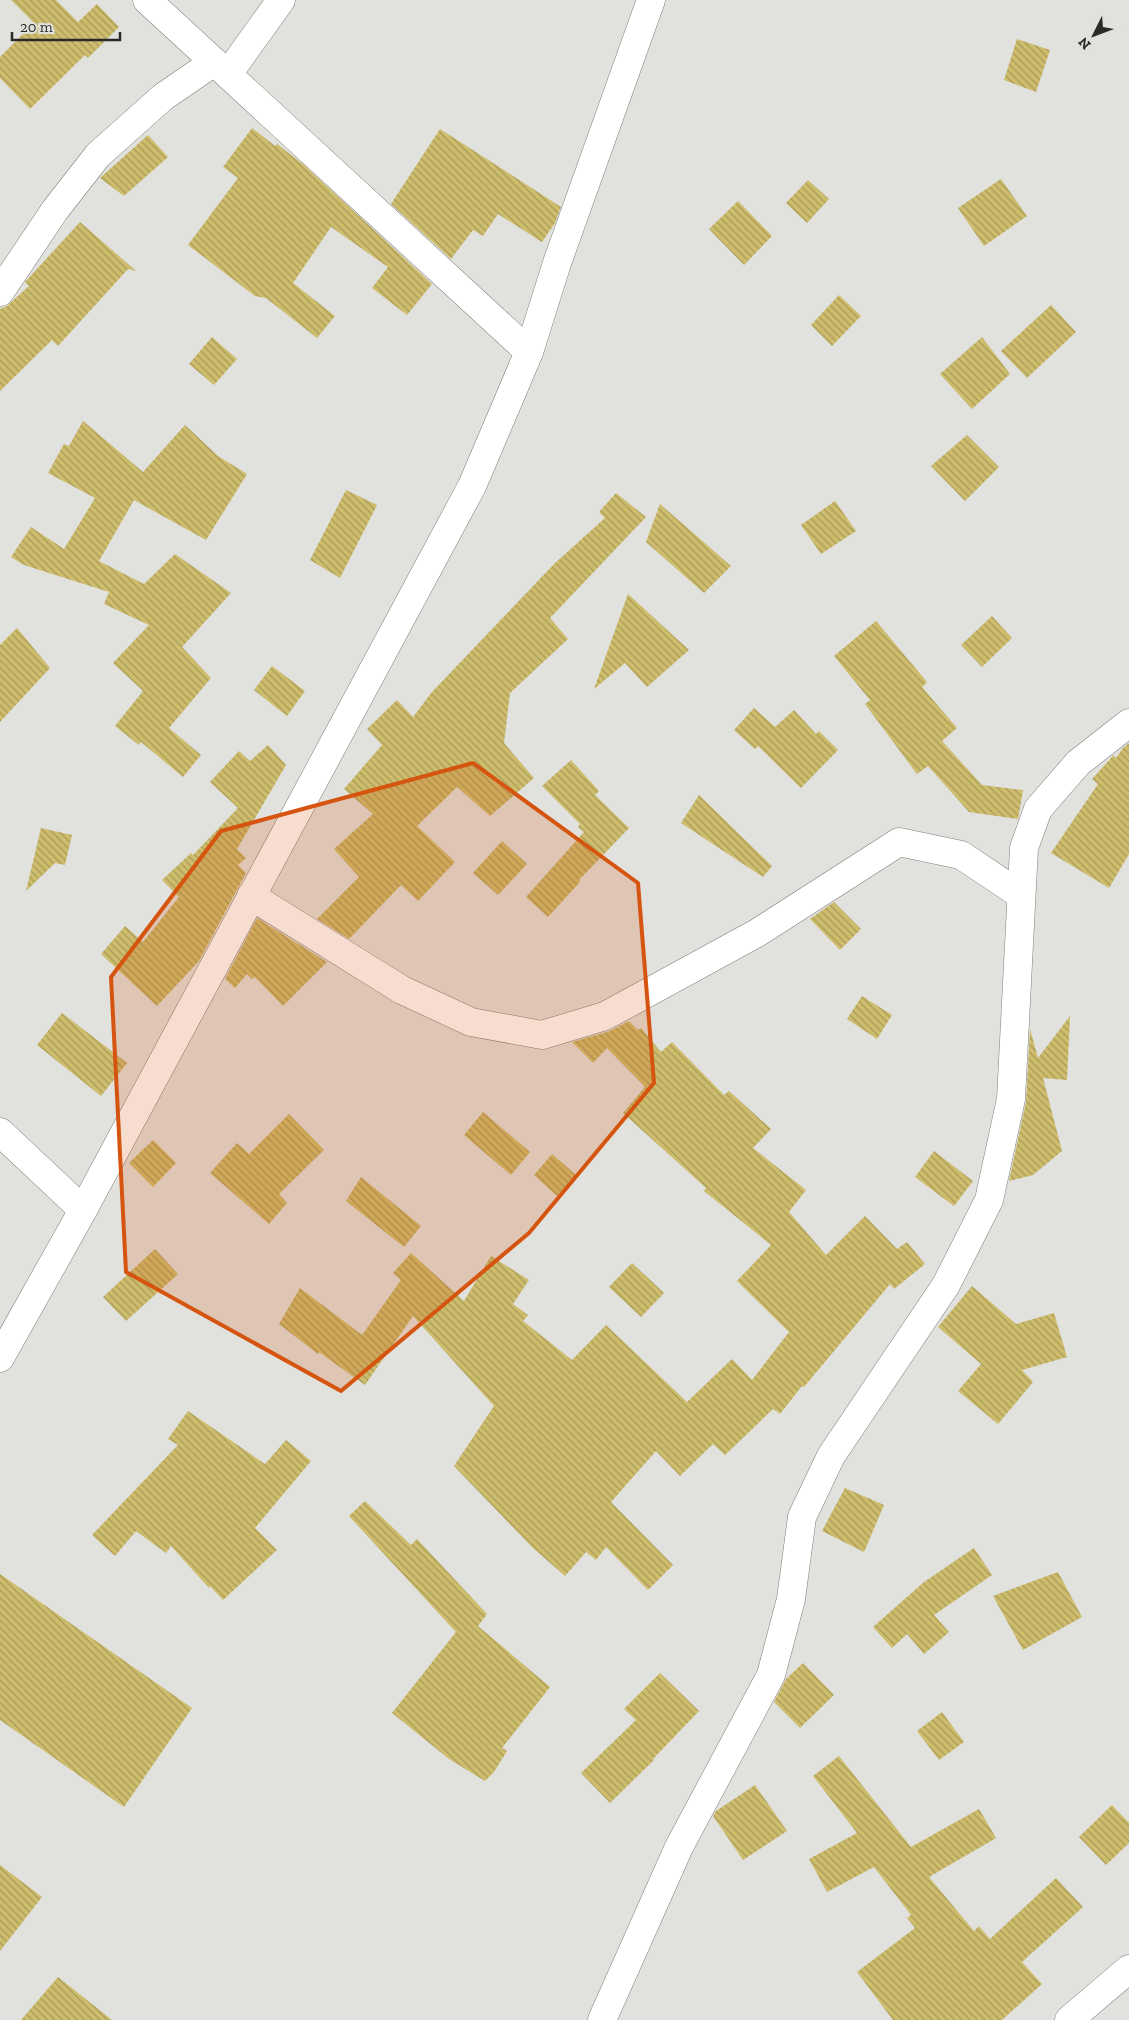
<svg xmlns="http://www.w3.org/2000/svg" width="1129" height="2020" viewBox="0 0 1129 2020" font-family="'Zilla Slab',serif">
	<defs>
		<pattern id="building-back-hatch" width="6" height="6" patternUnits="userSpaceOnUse" patternTransform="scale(1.25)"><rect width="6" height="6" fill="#cebd6c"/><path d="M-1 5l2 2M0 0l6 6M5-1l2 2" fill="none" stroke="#a79a59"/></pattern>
	</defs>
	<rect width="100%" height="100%" fill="#e1e1dd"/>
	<g fill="url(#building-back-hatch)">
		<polygon points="11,0 56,0 78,22 97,4 119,27 88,58 85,55 30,109 0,78 0,57 34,23"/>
		<polygon points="1017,39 1050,50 1036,92 1004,80"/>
		<polygon points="252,128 275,146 277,144 304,165 432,284 407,315 372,288 388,267 331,227 293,283 335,316 317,338 266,298 255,296 188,245 238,178 223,167"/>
		<polygon points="440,129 561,207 555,223 542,242 498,214 483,236 473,230 451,259 391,204"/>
		<polygon points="148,135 168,157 124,196 100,178"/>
		<polygon points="1001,179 1027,216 984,246 958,208"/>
		<polygon points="808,180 829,199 807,223 786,203"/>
		<polygon points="738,201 772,236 744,265 709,229"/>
		<polygon points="80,222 136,271 128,269 58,346 52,340 0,391 0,309 7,306 29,286 25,282"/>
		<polygon points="839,295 861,316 832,346 811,325"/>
		<polygon points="1051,305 1076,332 1027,378 1001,351"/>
		<polygon points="212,337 237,359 214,385 189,364"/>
		<polygon points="982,337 1010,374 972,409 940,374"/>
		<polygon points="83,421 143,472 185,425 218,456 247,474 206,540 134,500 99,561 144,584 175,554 231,593 182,647 211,678 169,728 201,755 183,777 141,742 139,745 115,726 143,691 113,663 149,625 104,604 109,592 24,565 11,557 31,527 64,549 95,498 48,473 64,444 69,446"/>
		<polygon points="967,435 999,467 965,501 931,466"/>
		<polygon points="346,490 377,505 340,578 310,560"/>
		<polygon points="616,493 646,517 550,618 568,639 510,693 504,743 534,778 490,816 457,787 417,826 455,862 418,901 401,885 349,939 317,919 359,877 334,849 373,814 344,789 382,745 367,729 397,700 413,717 432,692 554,564 605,518 599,512"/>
		<polygon points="835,501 856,531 821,554 801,525"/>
		<polygon points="660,504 731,566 704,593 646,542"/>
		<polygon points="628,594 689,650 647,687 625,663 594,689"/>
		<polygon points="992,616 1012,638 982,667 961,645"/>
		<polygon points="876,621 927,682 922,687 957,728 942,741 982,785 1023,790 1018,819 969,812 928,766 917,774 865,704 870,700 834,656"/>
		<polygon points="17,628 50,668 0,722 0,645"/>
		<polygon points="272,666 305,691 287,716 254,690"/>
		<polygon points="754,708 775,727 794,710 816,734 819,731 838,750 801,788 758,746 755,749 734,730"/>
		<polygon points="1129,743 1129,854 1109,888 1051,853 1098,784 1092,779 1112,757 1113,755 1116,758 1123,748"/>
		<polygon points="268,745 286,765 237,849 246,858 238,865 246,873 199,961 157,1006 101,954 125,926 143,942 179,897 162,880 191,853 193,855 238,808 210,782 239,751 250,761"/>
		<polygon points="571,760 599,791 595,795 629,828 579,880 580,882 548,917 526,897 584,832 578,827 580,824 542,786"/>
		<polygon points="699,795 772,866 763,877 681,823"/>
		<polygon points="41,828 72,835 65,865 55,863 26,891"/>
		<polygon points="502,841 527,864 498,895 473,873"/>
		<polygon points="834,902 861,929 840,950 810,919"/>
		<polygon points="257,918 327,962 283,1006 255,977 252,979 247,974 235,988 225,979"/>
		<polygon points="862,996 892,1015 877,1039 847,1019"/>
		<polygon points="62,1013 127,1063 101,1096 37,1045"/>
		<polygon points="1070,1016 1067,1080 1043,1078 1062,1151 1033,1175 1009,1181 1026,1102 1030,1029 1038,1058"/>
		<polygon points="629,1021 638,1030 641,1028 661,1052 672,1042 724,1095 729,1091 771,1129 753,1148 806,1190 789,1212 826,1255 865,1216 897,1249 907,1242 925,1264 894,1289 890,1284 804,1387 802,1386 780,1414 773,1409 725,1455 713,1444 680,1476 656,1451 611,1502 673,1565 648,1590 606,1547 596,1560 586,1552 565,1576 533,1548 454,1466 494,1406 413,1316 365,1385 319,1352 318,1354 279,1324 300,1288 362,1335 401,1280 393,1273 411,1253 464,1301 491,1256 529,1280 513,1304 528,1315 523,1321 572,1360 606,1325 687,1402 732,1359 752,1380 789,1332 737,1281 771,1245 704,1191 706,1188 623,1113 645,1087 607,1048 593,1063 572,1042 610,1031"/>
		<polygon points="483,1112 530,1152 511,1175 464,1135"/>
		<polygon points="289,1114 324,1150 279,1194 287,1203 269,1224 210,1173 237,1143 249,1154"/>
		<polygon points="153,1140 176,1163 153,1187 129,1163"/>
		<polygon points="934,1151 973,1181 954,1206 915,1177"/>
		<polygon points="552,1154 576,1175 557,1196 534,1175"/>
		<polygon points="361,1177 421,1226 404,1247 346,1201"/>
		<polygon points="155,1249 178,1274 126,1321 103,1297"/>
		<polygon points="632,1263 664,1293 641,1317 609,1287"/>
		<polygon points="972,1286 1016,1324 1054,1313 1067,1357 1022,1370 1033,1382 998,1424 958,1391 981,1364 938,1327"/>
		<polygon points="188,1411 265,1464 286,1440 311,1461 255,1528 277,1550 223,1600 210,1586 209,1588 171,1546 166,1553 136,1531 115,1556 92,1535 178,1445 168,1439"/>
		<polygon points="845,1488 884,1505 864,1552 822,1531"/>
		<polygon points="365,1501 411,1545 417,1539 487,1614 478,1626 550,1687 502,1748 507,1751 494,1772 485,1781 449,1759 392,1713 456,1632 349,1516"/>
		<polygon points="974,1548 992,1575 934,1615 949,1632 924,1654 907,1634 892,1648 873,1627 924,1582"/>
		<polygon points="1058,1572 1082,1617 1023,1650 993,1596"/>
		<polygon points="0,1574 192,1708 124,1807 0,1720"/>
		<polygon points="803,1663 834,1695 800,1728 774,1702 786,1679"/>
		<polygon points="660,1673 699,1711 653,1759 654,1760 610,1803 581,1773 636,1720 624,1709"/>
		<polygon points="942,1712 964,1742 939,1760 917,1731"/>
		<polygon points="839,1756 911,1847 979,1809 996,1838 929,1877 974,1931 979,1926 990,1939 1056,1878 1083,1907 1022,1962 1042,1984 1002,2020 893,2020 857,1972 915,1928 907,1918 911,1915 874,1867 827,1892 809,1859 857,1833 813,1776"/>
		<polygon points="755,1785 787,1831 743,1860 713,1816 716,1811"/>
		<polygon points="1112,1805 1129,1823 1129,1843 1106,1865 1079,1837"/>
		<polygon points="0,1865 42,1897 0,1951"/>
		<polygon points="58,1977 112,2020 21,2020"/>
	</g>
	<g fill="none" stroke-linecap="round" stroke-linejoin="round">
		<defs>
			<g id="minor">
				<polyline points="147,0 529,352"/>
				<polyline points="228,74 281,0"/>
				<polyline points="0,292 55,210 98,155 163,97 214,62"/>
				<polyline points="251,896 402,990 471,1022 542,1035 605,1016 757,933 899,842 961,855 1021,895"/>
				<polyline points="0,1132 83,1210"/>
				<polyline points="0,1358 83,1210 472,486 529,352 557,263 651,0"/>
				<polyline points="602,2020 679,1847 771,1675 791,1599 802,1517 831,1456 946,1285 989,1200 1011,1099 1024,848 1038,809 1078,763 1129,723"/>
				<polyline points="1069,2020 1129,1969"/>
			</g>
		</defs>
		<use href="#minor" stroke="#7f7e7b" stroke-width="29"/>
		<use href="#minor" stroke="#fff" stroke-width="28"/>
	</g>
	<path fill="#d5540f" fill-opacity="0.2" stroke="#d5540f" stroke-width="4" stroke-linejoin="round" d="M 473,763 L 638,883 L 654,1083 L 529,1233 L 341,1391 L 126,1272 L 111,977 L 221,831 Z"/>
	<g transform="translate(1094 35) rotate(228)" stroke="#e1e1dd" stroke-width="4" paint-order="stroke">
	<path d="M0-4L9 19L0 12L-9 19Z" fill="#2a2a29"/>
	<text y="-8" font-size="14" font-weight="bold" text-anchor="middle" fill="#2a2a29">N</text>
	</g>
	<path d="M12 32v8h108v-8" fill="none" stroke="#2a2a29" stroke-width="2.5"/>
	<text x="20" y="32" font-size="15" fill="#2a2a29" stroke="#e1e1dd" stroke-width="4" paint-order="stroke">20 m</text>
</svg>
